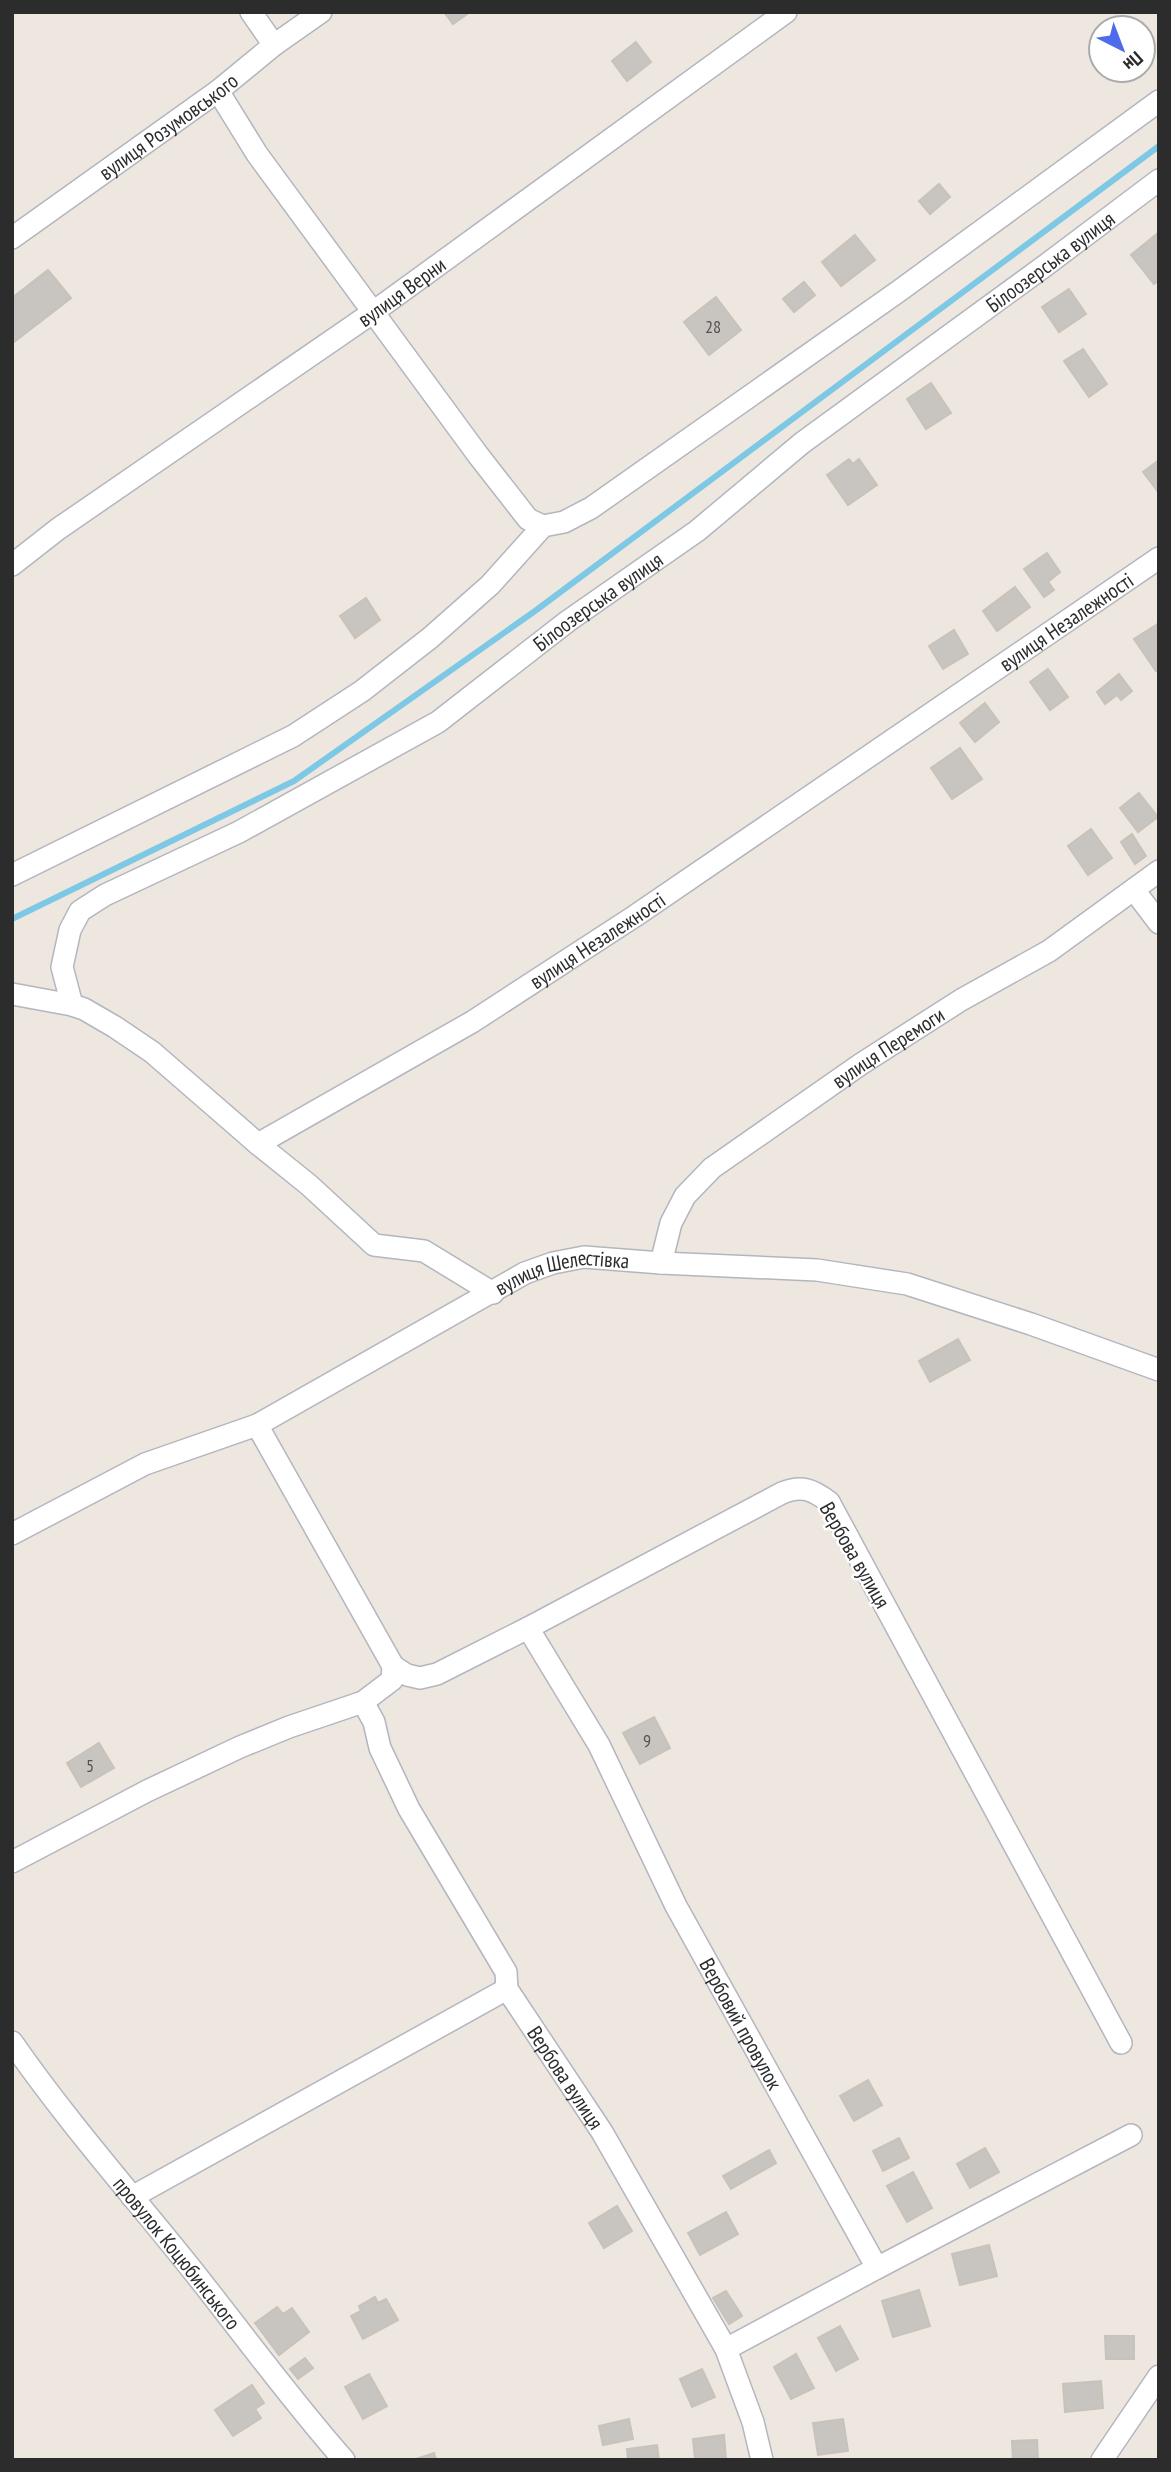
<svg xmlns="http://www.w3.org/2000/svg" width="1171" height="2472" viewBox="0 0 1171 2472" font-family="'PT Sans Narrow',sans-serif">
	<rect width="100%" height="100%" fill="#ede7e0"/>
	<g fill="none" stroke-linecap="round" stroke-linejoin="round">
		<polyline stroke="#7dc8e5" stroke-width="6" points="12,919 294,781 535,611 1159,146"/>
	</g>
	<g fill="#c8c4bf" stroke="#c8c3ba" stroke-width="2">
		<polygon points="444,12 470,12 453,24"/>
		<polygon points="636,42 651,62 627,81 612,61"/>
		<polygon points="939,184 950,197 930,214 919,201"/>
		<polygon points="1159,232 1159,280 1154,284 1131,255"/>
		<polygon points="855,235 875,260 841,286 822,262"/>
		<polygon points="48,270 71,298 14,342 12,339 12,298"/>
		<polygon points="804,282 815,295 794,312 783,299"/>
		<polygon points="1069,289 1086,314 1059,332 1042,307"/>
		<polygon points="716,297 741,330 709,355 684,322"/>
		<polygon points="1083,349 1107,384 1089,397 1064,361"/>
		<polygon points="931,383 951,413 926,429 907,399"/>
		<polygon points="849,459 853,464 859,459 877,485 848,505 827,475"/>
		<polygon points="1159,460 1159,493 1143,472"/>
		<polygon points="1047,553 1060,572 1048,582 1054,590 1044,597 1024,569"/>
		<polygon points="1015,587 1030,607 997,631 983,611"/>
		<polygon points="366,598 380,620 355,638 340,616"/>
		<polygon points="1159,623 1159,669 1156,671 1134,639"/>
		<polygon points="954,630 968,654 943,669 929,646"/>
		<polygon points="1048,669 1068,697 1050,710 1030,682"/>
		<polygon points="1119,674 1132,691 1121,700 1117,695 1105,704 1097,692"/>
		<polygon points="985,703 999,722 975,742 960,723"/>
		<polygon points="960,748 982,779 952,799 931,768"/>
		<polygon points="1139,793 1158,817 1138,832 1120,808"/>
		<polygon points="1091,829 1112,858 1088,875 1068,846"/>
		<polygon points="1132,834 1146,856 1135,864 1121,842"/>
		<polygon points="958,1339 970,1360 930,1382 919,1361"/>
		<polygon points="654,1717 670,1748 640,1764 623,1733"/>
		<polygon points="99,1743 114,1768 81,1787 67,1763"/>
		<polygon points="868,2080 882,2105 854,2121 840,2096"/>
		<polygon points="899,2138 909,2158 883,2171 873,2151"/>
		<polygon points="985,2148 999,2172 970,2188 957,2164"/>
		<polygon points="769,2150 776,2163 731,2189 723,2176"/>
		<polygon points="913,2172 932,2208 907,2222 887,2186"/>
		<polygon points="617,2206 632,2231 604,2248 589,2223"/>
		<polygon points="726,2212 738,2234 700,2255 688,2233"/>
		<polygon points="989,2245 997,2276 960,2285 952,2254"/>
		<polygon points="919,2290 930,2326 893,2337 882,2301"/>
		<polygon points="726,2291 742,2316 729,2324 713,2298"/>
		<polygon points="375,2297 378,2303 386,2299 398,2320 363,2339 351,2316 361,2311 359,2306"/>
		<polygon points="277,2307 283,2314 292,2308 309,2332 279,2355 255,2323"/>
		<polygon points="840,2326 858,2359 836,2371 818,2338"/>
		<polygon points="1105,2336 1134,2336 1134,2359 1106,2359"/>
		<polygon points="796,2354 814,2388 791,2399 774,2367"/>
		<polygon points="305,2358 313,2368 298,2379 290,2369"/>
		<polygon points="702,2369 715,2397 692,2407 680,2379"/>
		<polygon points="369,2374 387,2406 363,2419 345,2387"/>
		<polygon points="1101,2381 1103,2408 1065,2412 1063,2384"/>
		<polygon points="252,2385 264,2403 255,2409 261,2418 233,2436 215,2410"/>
		<polygon points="629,2419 633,2439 603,2445 599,2426"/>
		<polygon points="843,2419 848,2451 818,2455 813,2423"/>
		<polygon points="724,2435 726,2460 695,2460 693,2439"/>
		<polygon points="1037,2440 1038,2460 1013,2460 1012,2441"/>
		<polygon points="657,2445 659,2460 628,2460 627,2449"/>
		<polygon points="434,2453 436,2460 413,2460"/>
	</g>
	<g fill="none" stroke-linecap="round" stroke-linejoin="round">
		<defs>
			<g id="minor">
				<polyline points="251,12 274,45"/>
				<polyline points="218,91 257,154 478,455 528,519 543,526"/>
				<path id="s1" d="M 12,238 L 218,91 L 274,45 L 321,12"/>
				<path id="s2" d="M 12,565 L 58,529 L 372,313 L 786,12"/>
				<polyline points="12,875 293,736 362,691 430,638 490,585 543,526 564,522 591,508 899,291 1159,101"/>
				<polyline points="1134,890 1159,923"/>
				<polyline points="12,994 72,1005 84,1009 115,1027 152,1052 258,1144"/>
				<path id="s3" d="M 72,1005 L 62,967 L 70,930 L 80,911 L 105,895 L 239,832 L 438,722 L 568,621 L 697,531 L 802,443 L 1046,265 L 1159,180"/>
				<path id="s4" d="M 661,1263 L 671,1223 L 685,1196 L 712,1168 L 861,1064 L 961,1000 L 1049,951 L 1159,871"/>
				<path id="s5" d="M 493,1293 L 424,1251 L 374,1245 L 309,1185 L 258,1144 L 472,1022 L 635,916 L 1159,558"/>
				<polyline points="257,1425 393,1666"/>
				<path id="s6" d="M 12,1534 L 145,1464 L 257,1425 L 525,1273 L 553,1263 L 584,1257 L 661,1263 L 817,1270 L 907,1284 L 1031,1324 L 1159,1370"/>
				<path id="s7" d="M 528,1628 L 599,1745 L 676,1906 L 877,2268 L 726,2349"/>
				<path id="s8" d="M 363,1702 L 374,1722 L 380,1748 L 409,1809 L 506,1972 L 507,1989 L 602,2132 L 726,2349 L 753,2422 L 762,2460"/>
				<path d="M 12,1862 L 147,1791 L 240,1747 L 289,1727 L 363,1702 L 392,1680 L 393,1666 L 407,1675 L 420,1678 L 437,1674 L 528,1628 L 782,1493 C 801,1485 812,1489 829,1502 L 1121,2043"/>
				<path id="s9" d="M 12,2042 C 69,2124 135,2198 197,2276 C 246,2338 292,2401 344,2460"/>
				<polyline points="132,2197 507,1989"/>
				<polyline points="877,2268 1131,2135"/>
				<polyline points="1102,2460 1159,2376"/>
			</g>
		</defs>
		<use href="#minor" stroke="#b3b6be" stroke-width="24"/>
		<use href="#minor" stroke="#fff" stroke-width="21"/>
	</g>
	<g text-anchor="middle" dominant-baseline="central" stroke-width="5" stroke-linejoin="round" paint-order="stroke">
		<g font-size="18" fill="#535251">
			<text x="713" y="326">28</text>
			<text x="647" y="1740">9</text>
			<text x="90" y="1765">5</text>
		</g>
		<g font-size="21" fill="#2c2c2c" stroke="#fff">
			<text stroke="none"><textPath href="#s1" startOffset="192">вулиця Розумовського</textPath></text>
			<text stroke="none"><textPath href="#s3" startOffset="1270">Білоозерська вулиця</textPath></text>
			<text stroke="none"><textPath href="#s2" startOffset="476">вулиця Верни</textPath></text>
			<text stroke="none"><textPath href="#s3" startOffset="704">Білоозерська вулиця</textPath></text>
			<text stroke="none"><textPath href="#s5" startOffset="1248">вулиця Незалежності</textPath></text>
			<text stroke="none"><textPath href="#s5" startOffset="681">вулиця Незалежності</textPath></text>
			<text stroke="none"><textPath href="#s4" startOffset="324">вулиця Перемоги</textPath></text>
			<text stroke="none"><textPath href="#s6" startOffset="614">вулиця Шелестівка</textPath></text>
			<text transform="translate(855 1555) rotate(60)">Вербова вулиця</text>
			<text stroke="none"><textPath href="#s7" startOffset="450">Вербовий провулок</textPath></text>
			<text stroke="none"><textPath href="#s8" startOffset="430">Вербова вулиця</textPath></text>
			<text stroke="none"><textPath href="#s9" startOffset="268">провулок Коцюбинського</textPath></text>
		</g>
	</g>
	<rect width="1171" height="2472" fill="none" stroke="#2c2c2c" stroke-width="28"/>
	<g transform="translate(1122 49) rotate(138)"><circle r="33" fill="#ffffff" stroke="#ababab" stroke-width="2"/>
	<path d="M0-5L12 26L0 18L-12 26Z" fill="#4f6aeb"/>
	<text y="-10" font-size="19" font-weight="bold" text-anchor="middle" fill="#2c2c2c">Пн</text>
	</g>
</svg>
